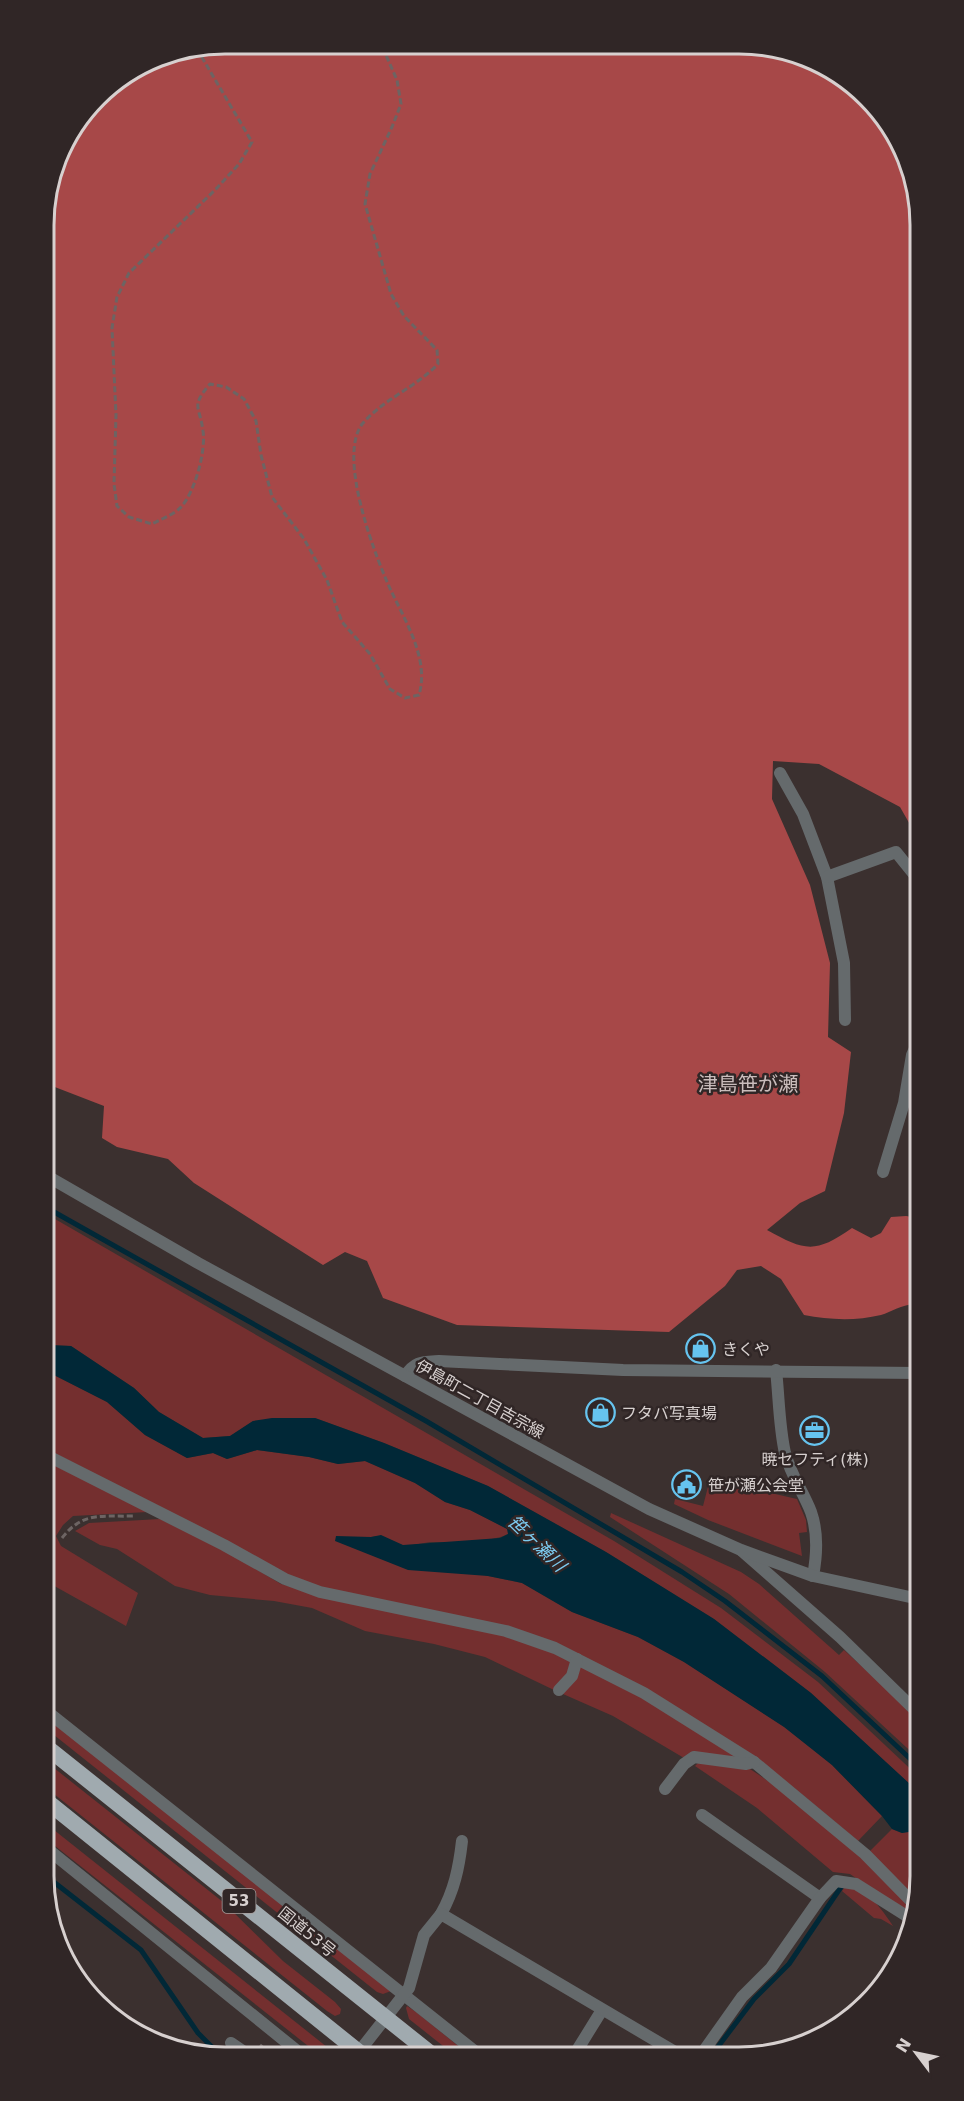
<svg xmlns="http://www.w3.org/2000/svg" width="964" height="2101" viewBox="0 0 964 2101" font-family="'DejaVu Sans','Noto Sans JP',sans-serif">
	<rect width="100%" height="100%" fill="#3b302f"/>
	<g fill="#742f2f">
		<polygon points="55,1219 614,1541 721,1608 818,1682 920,1778 920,1794 811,1693 714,1619 606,1552 488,1486 384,1443 315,1418 253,1421 230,1436 203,1438 159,1412 134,1388 71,1346 48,1345 47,1221"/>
		<path d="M 48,1372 L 107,1402 L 145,1435 L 187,1458 L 213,1453 L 227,1459 L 257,1450 L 309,1457 L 338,1464 L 365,1461 L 415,1483 L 445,1502 L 470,1510 L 508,1529 L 508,1534 C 491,1543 449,1542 430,1542 C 421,1543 410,1547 402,1545 C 389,1542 386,1534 371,1537 L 488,1576 L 522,1583 L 572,1612 L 638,1637 L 684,1662 L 785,1727 L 832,1765 L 882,1816 L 858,1841 L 793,1787 L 556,1644 L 320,1588 L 286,1575 L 226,1541 L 48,1450 Z"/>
		<polygon points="48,1462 148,1512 73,1516 63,1525 56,1536 61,1546 138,1593 126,1626 49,1583"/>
		<polygon points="710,1479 797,1499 806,1520 807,1532 799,1533 802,1556 708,1520 674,1504 675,1499 703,1506"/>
		<polygon points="611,1513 741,1572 759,1584 839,1655 844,1650 920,1720 920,1760 825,1672 729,1594 610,1517"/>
		<polygon points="160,1519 222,1549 281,1584 505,1635 553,1652 572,1662 569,1673 554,1690 485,1657 434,1644 365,1631 312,1608 274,1601 210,1595 175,1586 117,1549 100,1545 75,1531 89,1523"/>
		<polygon points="580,1665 642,1697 742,1760 684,1758 613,1716 563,1694"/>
		<polygon points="49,1719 391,1991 383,1994 377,1992 49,1731"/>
		<polygon points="700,1761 750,1769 789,1795 862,1857 915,1911 913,1917 850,1874 833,1872 757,1808 695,1766"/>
		<polygon points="49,1764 223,1902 283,1961 335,2002 341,2009 340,2014 335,2016 327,2011 49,1790"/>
		<polygon points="49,1826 327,2047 329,2053 317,2053 50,1842"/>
		<polygon points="892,1829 902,1833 909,1831 920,1842 920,1888 917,1901 869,1852"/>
		<path d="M 845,1887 C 868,1889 881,1908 893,1926 L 881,1919 L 874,1918 L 842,1891 Z"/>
		<polygon points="407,2006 416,2012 467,2053 452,2053 409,2019 406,2008"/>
	</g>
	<path fill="#a74848" d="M 225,44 L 774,47 L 859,89 L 896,134 L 914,178 L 916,835 L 900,807 L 819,764 L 773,761 L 772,799 L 810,885 L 830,963 L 828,1037 L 851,1052 L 844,1113 L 825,1191 L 800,1203 L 767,1230 C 805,1251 815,1254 852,1228 L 871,1238 L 881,1233 L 891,1217 L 906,1216 L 918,1218 L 918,1305 C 906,1302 893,1311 881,1315 C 856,1321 829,1320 804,1315 L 781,1279 L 761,1266 L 737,1270 L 725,1286 L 669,1332 L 457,1325 L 383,1298 L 367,1261 L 345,1252 L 323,1265 L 194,1183 L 168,1159 L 117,1147 L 102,1138 L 104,1106 L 47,1084 L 44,213 L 62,145 L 105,89 L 156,57 Z"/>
	<polygon fill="#012837" points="48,1345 71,1346 134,1388 159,1412 203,1438 230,1436 253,1421 272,1418 315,1418 384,1443 488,1486 606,1552 714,1619 811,1693 911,1785 920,1794 920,1842 909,1832 902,1833 892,1829 882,1816 832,1765 784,1727 684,1662 638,1637 572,1612 522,1583 488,1576 408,1570 335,1541 336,1536 371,1537 381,1535 403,1545 500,1538 508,1534 507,1529 470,1510 445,1502 415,1483 365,1461 338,1464 309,1457 257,1450 227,1459 213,1453 187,1458 145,1435 107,1402 48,1372"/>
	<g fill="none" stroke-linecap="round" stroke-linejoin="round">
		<g stroke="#012837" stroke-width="5">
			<polyline points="47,1208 426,1421 682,1572 725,1601 822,1676 920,1768"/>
			<polyline points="50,1879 141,1950 198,2033 219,2054"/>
			<polyline points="714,2052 754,1999 789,1964 841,1887"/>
		</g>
		<g stroke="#6d6463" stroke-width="3" stroke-dasharray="6 3" stroke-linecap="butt">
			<path d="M 197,49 L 252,142 L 239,164 L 216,189 L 129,273 L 117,297 L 112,328 L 116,415 L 114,484 L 117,506 L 129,517 L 152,524 C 161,519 175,514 181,507 C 195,492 206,451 203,431 C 200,406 190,407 210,384 L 226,387 L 244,399 L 256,421 L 261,455 L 272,497 L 304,539 L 327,580 L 342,622 L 370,654 L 390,689 L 405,698 L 419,695 C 430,657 403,618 388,584 C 373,550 337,454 363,423 C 384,399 416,387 438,364 L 437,350 L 404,316 L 391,294 L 365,204 L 370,174 L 392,127 L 401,104 L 397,80 L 381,44"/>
			<path d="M 62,1538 C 83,1511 102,1517 133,1516"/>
			<polyline points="260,2045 271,2054"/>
		</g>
		<g stroke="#656a6c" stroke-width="12">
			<polyline points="780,773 803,814 827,877 844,963 845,1020"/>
			<polyline points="827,877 896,852 917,878"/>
			<polyline points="883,1172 904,1103 912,1055 917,1044"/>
			<path d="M 776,1370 C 779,1397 779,1426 785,1453 C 791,1476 803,1491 811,1512 C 818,1532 817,1555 813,1576"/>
			<path d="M 405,1376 C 415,1361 422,1362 439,1361 L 623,1370 L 918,1373"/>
			<polyline points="48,1456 224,1545 285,1579 320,1592 506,1631 555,1648 644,1693 754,1762 865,1854 916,1906"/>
			<polyline points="742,1551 840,1637 919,1714"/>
			<polyline points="559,1690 572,1676 577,1659"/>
			<polyline points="49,1713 477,2053"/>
			<polyline points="665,1789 684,1764 694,1757 746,1764 754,1762"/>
			<polyline points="702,1815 820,1898"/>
			<polyline points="50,1851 301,2054"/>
			<path d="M 441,1914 C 454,1891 459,1868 462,1841"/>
			<polyline points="231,2043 247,2054"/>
			<polyline points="576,2052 602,2010"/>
			<polyline points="703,2052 742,1997 771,1968 820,1898 836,1881 856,1884 913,1920"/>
			<polyline points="358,2053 409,1988 424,1935 441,1914 675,2052"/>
		</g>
		<polyline stroke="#656a6c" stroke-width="12" points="47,1176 198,1263 649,1509 741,1550 813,1576 919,1599"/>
		<g stroke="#a0aaaf" stroke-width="16">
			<polyline points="49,1749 430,2053"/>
			<polyline points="49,1803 360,2053"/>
		</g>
	</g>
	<defs>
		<symbol id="shop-ring" viewBox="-11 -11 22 22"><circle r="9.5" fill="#302626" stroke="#66c4ef" stroke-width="1.5"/><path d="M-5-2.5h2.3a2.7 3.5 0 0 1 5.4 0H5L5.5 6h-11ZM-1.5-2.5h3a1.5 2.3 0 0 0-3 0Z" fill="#66c4ef"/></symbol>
		<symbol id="office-ring" viewBox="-11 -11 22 22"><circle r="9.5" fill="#302626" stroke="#66c4ef" stroke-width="1.5"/><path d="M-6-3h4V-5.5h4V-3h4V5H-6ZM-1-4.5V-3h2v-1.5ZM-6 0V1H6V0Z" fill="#66c4ef"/></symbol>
		<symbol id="civic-ring" viewBox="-11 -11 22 22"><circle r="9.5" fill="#302626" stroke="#66c4ef" stroke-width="1.5"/><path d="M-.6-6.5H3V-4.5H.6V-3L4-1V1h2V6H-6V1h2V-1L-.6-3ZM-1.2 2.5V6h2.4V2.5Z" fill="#66c4ef"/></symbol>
	</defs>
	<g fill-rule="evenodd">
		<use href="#shop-ring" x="684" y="1332" width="33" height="33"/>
		<use href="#shop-ring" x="584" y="1396" width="33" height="33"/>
		<use href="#office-ring" x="798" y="1414" width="33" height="33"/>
		<use href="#civic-ring" x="670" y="1468" width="33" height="33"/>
	</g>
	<g text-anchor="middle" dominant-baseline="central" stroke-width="5" stroke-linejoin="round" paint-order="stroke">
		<rect fill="#302626" stroke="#a59d9c" stroke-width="1.5" x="222.5" y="1889" width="33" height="24" rx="4.5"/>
		<g font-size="15" font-weight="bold" fill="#d7d0cf">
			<text x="239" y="1901">53</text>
		</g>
		<g font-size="16" fill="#d7d0cf" stroke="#302626" text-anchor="start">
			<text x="722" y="1349">きくや</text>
			<text x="621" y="1413">フタバ写真場</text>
			<text x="815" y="1459" text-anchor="middle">暁セフティ(株)</text>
			<text x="708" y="1485">笹が瀬公会堂</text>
		</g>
		<g font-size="16" fill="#d7d0cf" stroke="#302626">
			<text transform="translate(480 1399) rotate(29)">伊島町二丁目吉宗線</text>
			<text transform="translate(307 1932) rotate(39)">国道53号</text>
		</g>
		<g font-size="18" font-style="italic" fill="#7ccbf0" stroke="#302626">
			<text transform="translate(537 1543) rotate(44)">笹ヶ瀬川</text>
		</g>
		<g font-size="20" fill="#cabdbc" stroke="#302626">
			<text x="748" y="1084">津島笹が瀬</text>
		</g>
	</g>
	<path d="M0 0H964V2101H0ZM225 54H739A171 171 0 0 1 910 225V1876A171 171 0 0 1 739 2047H225A171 171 0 0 1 54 1876V225A171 171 0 0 1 225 54Z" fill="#302626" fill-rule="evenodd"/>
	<path fill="none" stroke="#d7d0cf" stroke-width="3" d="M225 54H739A171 171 0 0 1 910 225V1876A171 171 0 0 1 739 2047H225A171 171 0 0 1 54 1876V225A171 171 0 0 1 225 54Z"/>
	<g transform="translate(916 2053) rotate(302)" stroke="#302626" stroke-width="4.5" paint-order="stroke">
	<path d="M0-4.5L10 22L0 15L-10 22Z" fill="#d7d0cf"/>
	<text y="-9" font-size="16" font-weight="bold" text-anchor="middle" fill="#d7d0cf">N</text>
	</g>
</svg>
